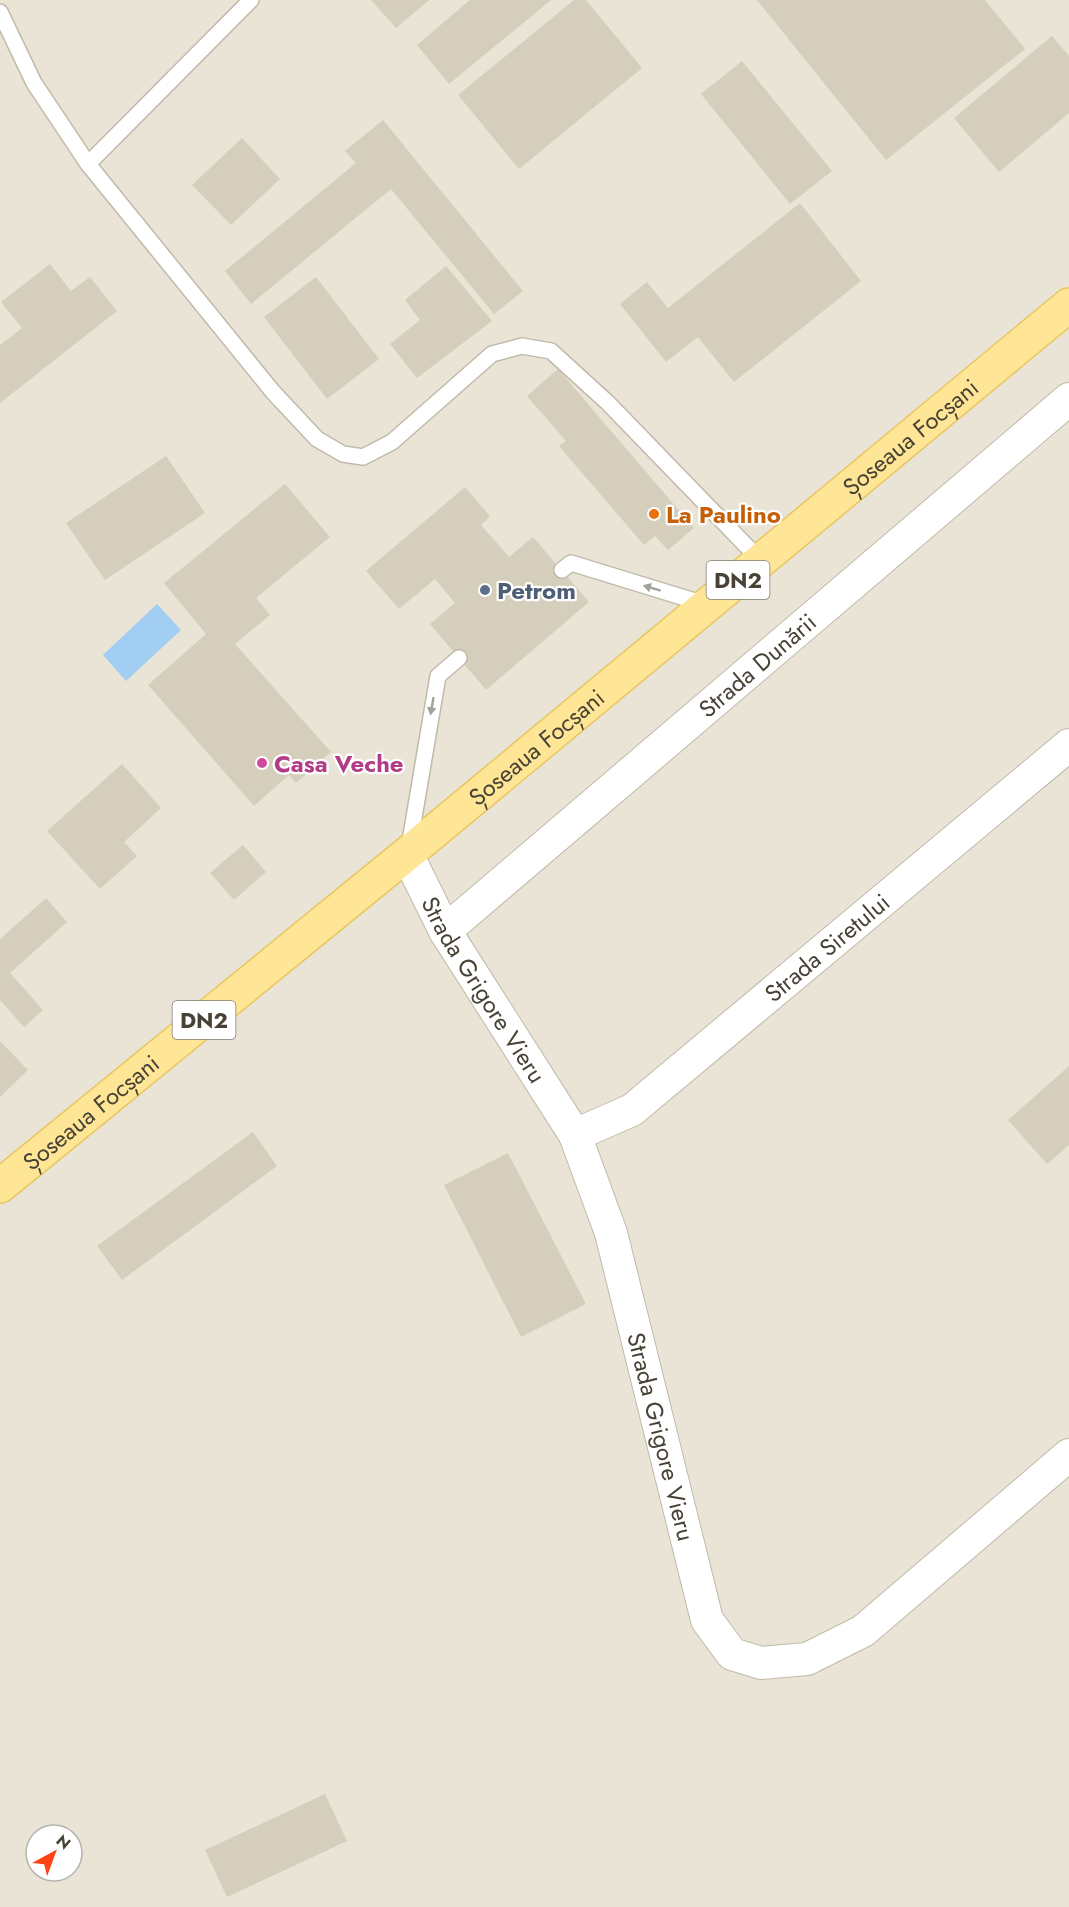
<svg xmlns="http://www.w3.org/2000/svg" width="1069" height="1907" viewBox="0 0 1069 1907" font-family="Jost,sans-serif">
	<rect width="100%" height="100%" fill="#f4f1e8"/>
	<path fill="#e9e4d6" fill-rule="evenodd" d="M 0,0 L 1069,0 L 1069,1907 L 0,1907 ZM 36,1835 L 72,1835 L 72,1871 L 36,1871 Z"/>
	<polygon fill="#a2cef3" points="157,604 181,630 126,681 103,655"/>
	<g fill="#d6cebd">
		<polygon points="371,0 429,0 396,28"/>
		<polygon points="470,0 551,0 449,84 417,45"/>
		<polygon points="574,0 586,0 642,68 519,169 458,95"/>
		<polygon points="757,0 985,0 1025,49 886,160"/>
		<polygon points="1052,36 1069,56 1069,113 999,172 954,118"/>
		<polygon points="742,61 832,171 790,204 701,94"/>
		<polygon points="383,120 523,291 494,314 391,189 251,304 225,271 356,163 345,151"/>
		<polygon points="242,138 280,179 231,225 192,185"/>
		<polygon points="800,203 861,281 734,382 698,337 666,362 620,304 647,282 668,308"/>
		<polygon points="50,264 71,291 90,277 117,311 0,403 0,345 22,328 1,302"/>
		<polygon points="446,266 492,321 417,378 390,344 420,320 405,300"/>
		<polygon points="316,277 379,359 327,399 264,317"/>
		<polygon points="558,369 694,528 668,550 655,536 644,545 559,446 566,441 527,396"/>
		<polygon points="166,456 205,513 105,580 66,523"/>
		<polygon points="285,484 330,537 256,598 270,615 235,644 331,752 296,783 289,775 254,806 148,685 206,634 164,583"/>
		<polygon points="465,487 490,516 481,525 509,557 533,537 589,602 486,690 430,624 455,603 435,579 399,609 366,571"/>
		<polygon points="122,764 161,808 124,842 137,856 100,889 47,831"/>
		<polygon points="243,845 266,872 234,900 210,873"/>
		<polygon points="46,898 67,922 10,973 43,1010 24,1027 0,1000 0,939"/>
		<polygon points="0,1041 28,1070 0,1097"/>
		<polygon points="1069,1066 1069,1145 1047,1164 1008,1120"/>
		<polygon points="253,1132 277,1166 122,1280 97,1246"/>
		<polygon points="508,1153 586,1304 521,1337 444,1185"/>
		<polygon points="325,1794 347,1841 227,1897 205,1850"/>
	</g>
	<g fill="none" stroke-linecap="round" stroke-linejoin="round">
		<defs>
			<g id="service">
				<polyline points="0,12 34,83 88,164 273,392 317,439 343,454 363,457 392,442 492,354 522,346 551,351 608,403 761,561"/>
				<polyline points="88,164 251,0"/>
				<polyline points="562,570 571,563 708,605"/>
				<polyline points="409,847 438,676 459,658"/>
			</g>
			<g id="minor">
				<path id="s1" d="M 407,854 L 445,931 L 575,1135 L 611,1233 L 707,1620 L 732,1654 L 761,1663 L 807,1659 L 863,1631 L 1069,1455"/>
				<path id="s2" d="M 445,931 L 1069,399"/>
				<path id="s3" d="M 575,1135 L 632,1110 L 1069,745"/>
			</g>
			<g id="primary">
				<path id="s4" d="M 0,1186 L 407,854 L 1069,305"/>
			</g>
		</defs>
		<use href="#service" stroke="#c0baaa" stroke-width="18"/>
		<use href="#minor" stroke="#c0baaa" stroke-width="34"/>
		<use href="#primary" stroke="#e8c662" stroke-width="36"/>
		<use href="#service" stroke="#fff" stroke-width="15"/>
		<use href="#minor" stroke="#fff" stroke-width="32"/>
		<use href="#primary" stroke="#ffe696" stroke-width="33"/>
	</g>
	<defs><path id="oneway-solid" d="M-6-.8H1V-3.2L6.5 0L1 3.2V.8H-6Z" transform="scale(1.5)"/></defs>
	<g fill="#a4a09a">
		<use href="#oneway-solid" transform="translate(652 588) rotate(-163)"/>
		<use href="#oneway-solid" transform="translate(432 706) rotate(100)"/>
	</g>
	<circle fill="#e8710a" stroke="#fff" stroke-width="2" cx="654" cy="514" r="6"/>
	<circle fill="#5c6f8a" stroke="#fff" stroke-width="2" cx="485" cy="590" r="6"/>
	<circle fill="#d1479c" stroke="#fff" stroke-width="2" cx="262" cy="763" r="6"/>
	<g text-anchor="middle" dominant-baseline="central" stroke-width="4.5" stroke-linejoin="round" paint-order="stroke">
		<g fill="#fff" stroke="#7f7b72" stroke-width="1.5">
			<rect x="706.5" y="561" width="63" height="38" rx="4.5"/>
			<rect x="172.5" y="1001" width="63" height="38" rx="4.5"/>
		</g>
		<g font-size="22" font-weight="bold" fill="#484236">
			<text x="738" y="580">DN2</text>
			<text x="204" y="1020">DN2</text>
		</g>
		<g font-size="24" fill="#484236" stroke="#fff">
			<text stroke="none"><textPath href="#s4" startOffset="1179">Șoseaua Focșani</textPath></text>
			<text stroke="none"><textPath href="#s2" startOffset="410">Strada Dunării</textPath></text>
			<text stroke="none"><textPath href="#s4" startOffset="693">Șoseaua Focșani</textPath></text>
			<text stroke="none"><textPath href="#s3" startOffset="316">Strada Siretului</textPath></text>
			<text stroke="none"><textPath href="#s1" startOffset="156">Strada Grigore Vieru</textPath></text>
			<text stroke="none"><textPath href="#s4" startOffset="117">Șoseaua Focșani</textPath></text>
			<text stroke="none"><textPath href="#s1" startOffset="642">Strada Grigore Vieru</textPath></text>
		</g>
		<g font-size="24" font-weight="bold" fill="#c56008" stroke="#fff" text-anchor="start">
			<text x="666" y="514">La Paulino</text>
		</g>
		<g font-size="24" font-weight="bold" fill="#4e5e75" stroke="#fff" text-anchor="start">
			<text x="497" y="590">Petrom</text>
		</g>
		<g font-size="24" font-weight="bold" fill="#b23c85" stroke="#fff" text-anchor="start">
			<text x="274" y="763">Casa Veche</text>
		</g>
	</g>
	<g transform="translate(54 1853) rotate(41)"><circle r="28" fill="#ffffff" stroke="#b6b3af" stroke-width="1.5"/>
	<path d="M0-4.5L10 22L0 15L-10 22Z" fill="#ff4314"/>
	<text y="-9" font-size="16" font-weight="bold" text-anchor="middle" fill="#484236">N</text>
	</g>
</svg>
